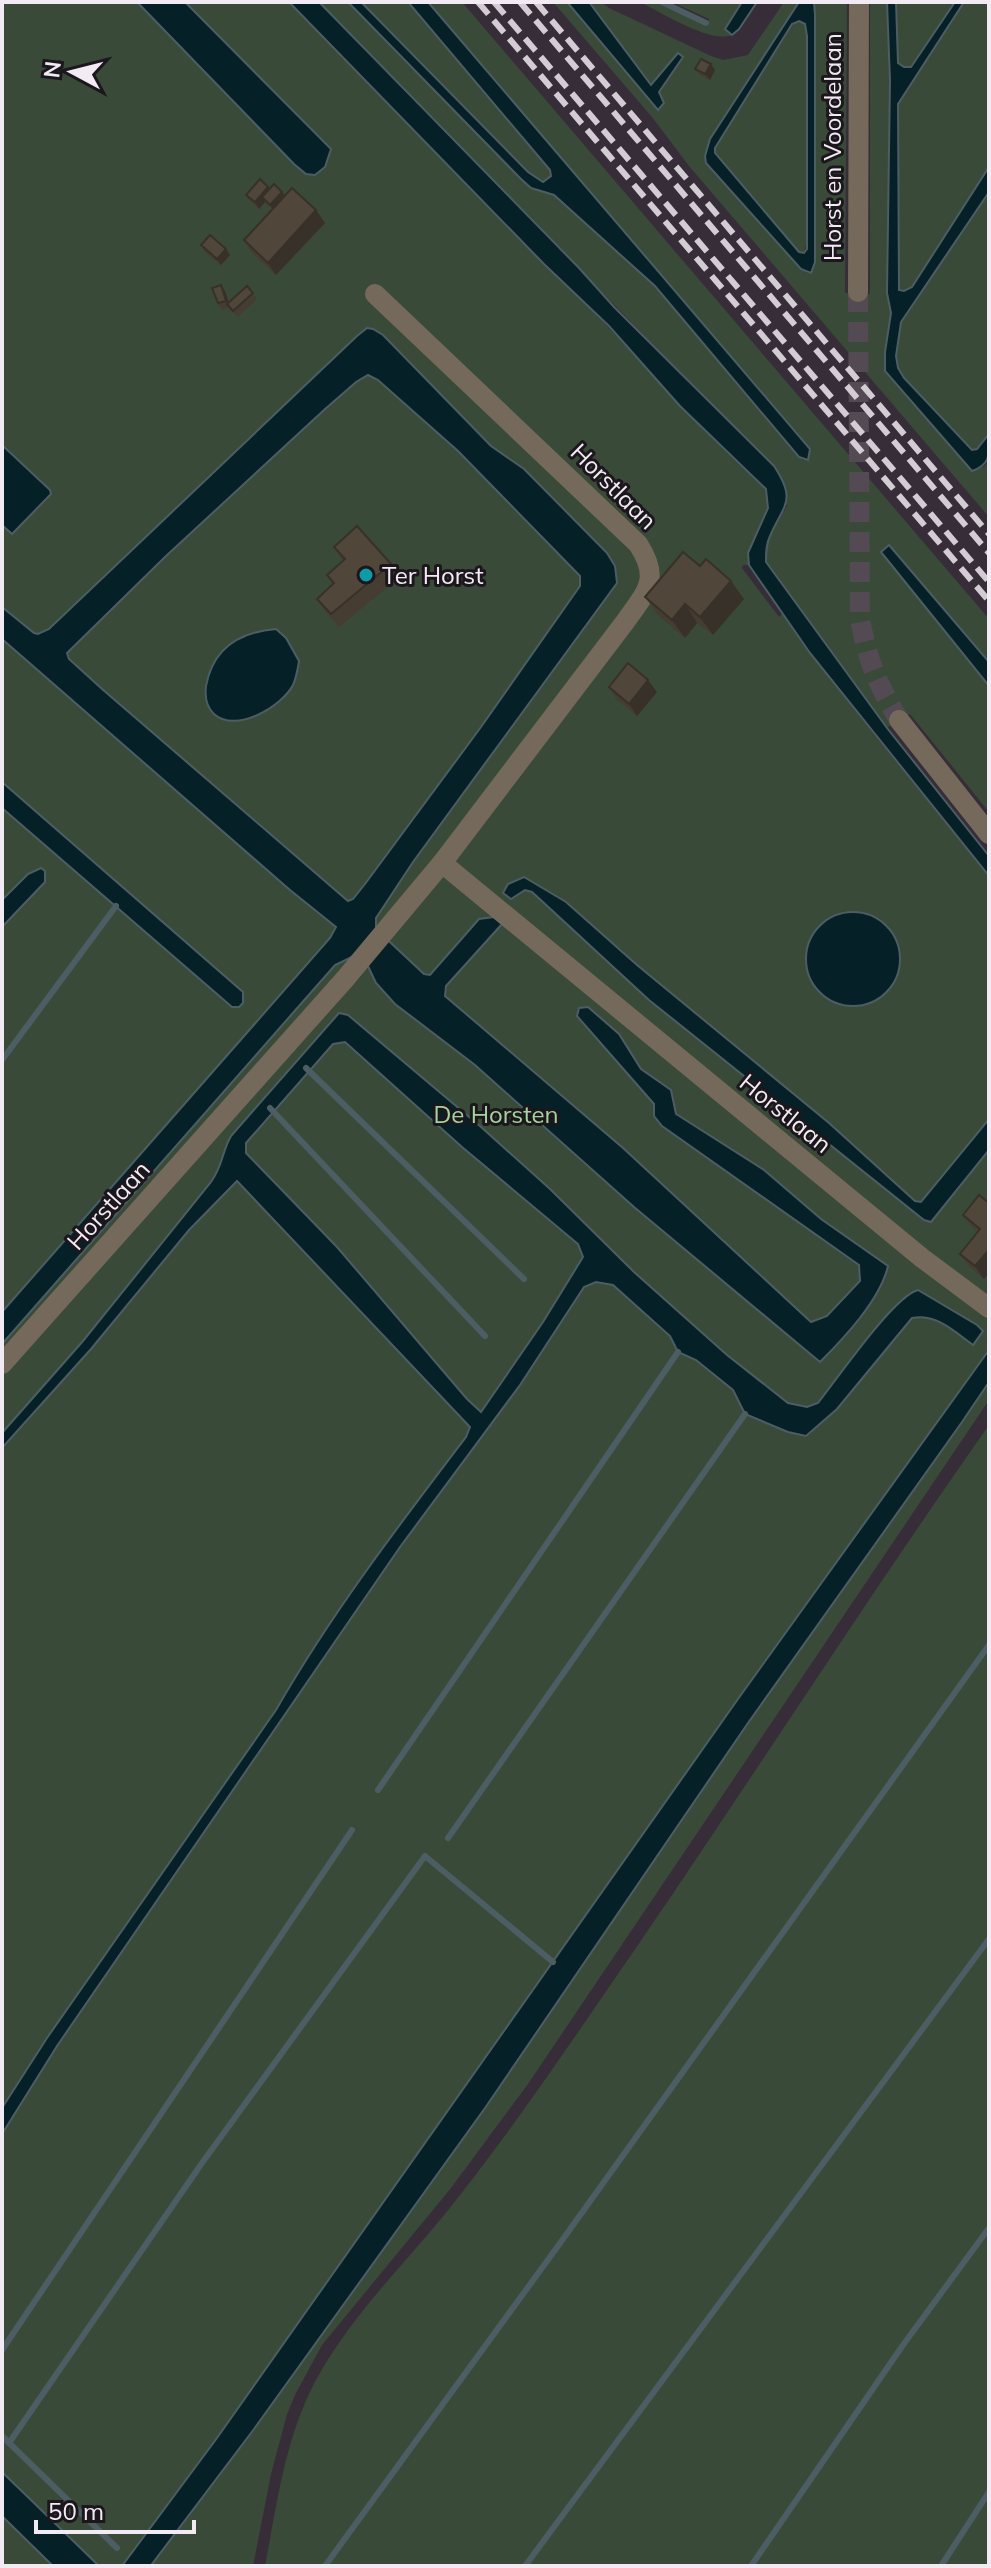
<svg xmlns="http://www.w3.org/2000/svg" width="991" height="2568" viewBox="0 0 991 2568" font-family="Mulish,sans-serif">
	<rect width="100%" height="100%" fill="#372d38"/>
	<g fill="#394b38">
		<path d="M 2,2 L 348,2 L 521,179 L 531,188 L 554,195 L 655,285 L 803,460 L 810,449 L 428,2 L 462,2 L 989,619 L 989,662 L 889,546 L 881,552 L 989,686 L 989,812 L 910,714 L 887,728 L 766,562 L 768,539 L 787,506 L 735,429 L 566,255 L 568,287 C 636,352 695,427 766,489 L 768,508 L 748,553 L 749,565 L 743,565 L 742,568 L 779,617 L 783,613 L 810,653 L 876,737 L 989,876 L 989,1350 L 738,1699 L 217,2438 L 122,2566 L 2,2565 Z"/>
		<polygon points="361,2 408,2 550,170 551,176 543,182 528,172"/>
		<polygon points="553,2 567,2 658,110 659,92 677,54 651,85 589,2 601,2 609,8 711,56 723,60 748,55 784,2 799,2 710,139 705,156 706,163 807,273 815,262 814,2 847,2 845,293 870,294 870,2 887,2 890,80 887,293 891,313 885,352 885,371 971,470 984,467 989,461 989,517 689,166 652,117"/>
		<path d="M 640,2 L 657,2 L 707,26 L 709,19 L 672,2 L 742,2 L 725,28 L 732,35 C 711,44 660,12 640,2 Z"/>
		<polygon points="896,2 955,2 910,67 904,67 898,63"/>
		<polygon points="964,2 989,2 989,167 912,287 904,291 899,290 897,285 898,104"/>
		<polygon points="799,21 806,24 807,36 807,240 804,253 799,253 715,154 714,148 793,24"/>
		<path d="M 989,192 L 989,434 L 977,449 L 972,450 C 955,434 909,390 900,371 C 893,357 896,336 901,322 Z"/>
		<polygon points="989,1382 989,1400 528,2084 451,2188 322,2345 296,2393 287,2414 271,2474 253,2566 150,2566 254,2429 485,2108 748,1723"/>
		<path d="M 989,1425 L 989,2566 L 265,2566 C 276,2509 284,2447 309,2394 C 340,2328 399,2270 445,2214 C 498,2148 546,2079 594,2009 C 728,1816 854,1617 989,1425 Z"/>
	</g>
	<g fill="#052026" stroke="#4c5d64" stroke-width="2" fill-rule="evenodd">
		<polygon points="137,2 185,2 331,149 325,167 315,175 306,174 294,164"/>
		<path d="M 289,2 L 319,2 L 579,268 L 614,307 L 774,466 C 797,501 784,504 770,536 C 766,544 766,553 766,562 L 887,728 L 989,856 L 989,876 L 810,653 L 749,565 L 748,553 L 768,508 L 766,489 L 680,406 L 609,326 L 544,264 Z"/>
		<polygon points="348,2 361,2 528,172 543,182 551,176 550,170 408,2 428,2 810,449 808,460 799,457 655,286 554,195 531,188 521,179"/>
		<polygon points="567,2 589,2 651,85 678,53 683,57 659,92 664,103 658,110"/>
		<polygon points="742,2 757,2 739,29 732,35 725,29"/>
		<path d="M 799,2 L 814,2 L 815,15 L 815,262 L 811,273 L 801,269 L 706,163 L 705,156 L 710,139 ZM 799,21 L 805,24 L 807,36 L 807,249 L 804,253 L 799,252 L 715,153 L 715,148 L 792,24 Z"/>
		<path d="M 887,2 L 896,2 L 898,63 L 904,67 L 911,67 L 955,2 L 964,2 L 898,104 L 899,290 L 904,291 L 912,287 L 989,167 L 989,192 L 901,322 L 896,356 L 898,368 L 904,378 L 972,450 L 977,449 L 989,434 C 989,455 991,464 972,471 L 885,371 L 885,352 L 891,313 L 887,293 L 890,80 Z"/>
		<path d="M 367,328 L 373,329 L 383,335 L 491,446 L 524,469 L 607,553 L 615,566 L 617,583 L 413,862 L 376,918 L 376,929 L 424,974 L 430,975 L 479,919 L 494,917 L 502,924 L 446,986 L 445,996 L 623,1148 L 811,1322 L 827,1316 L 860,1281 L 859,1265 L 662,1126 L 654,1116 L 654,1104 L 577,1016 L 579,1008 L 588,1007 L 619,1034 L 641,1069 L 671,1090 L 676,1114 L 764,1170 L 821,1219 L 888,1266 C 880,1300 844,1338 820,1362 L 634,1207 L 475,1065 L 395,1004 L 376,983 L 367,964 L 354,956 L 335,965 L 2,1344 L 2,1312 L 330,938 L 336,927 L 290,890 L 2,639 L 2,607 L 34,633 L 38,634 L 49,629 L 357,336 ZM 368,375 L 378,380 L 458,451 L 580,576 L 580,586 L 481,727 L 365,884 L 353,899 L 348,901 L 102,689 L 69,659 L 67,653 L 166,556 L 324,410 L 356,382 Z"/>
		<polygon points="2,445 50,490 51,494 12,534 2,525"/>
		<polygon points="889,545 989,662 989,686 881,552"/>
		<path d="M 276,629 L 286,638 L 299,661 C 298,668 296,678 293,685 C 282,706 236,734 214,714 C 206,707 205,695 206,686 C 213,648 240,632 276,629 Z"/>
		<polygon points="2,782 243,992 243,1003 239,1007 232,1007 2,808"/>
		<polygon points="41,868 45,871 45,882 2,927 2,900 28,874"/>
		<polygon points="524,877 566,902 637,965 829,1123 915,1201 921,1202 989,1119 989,1150 931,1222 924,1220 649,1000 532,892 525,890 511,899 503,893 508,884"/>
		<circle cx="853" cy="959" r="47"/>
		<path d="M 339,1013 L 348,1015 L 481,1127 L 550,1189 L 634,1272 L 727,1355 L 788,1403 L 807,1407 L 818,1403 C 837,1379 894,1296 918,1290 L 977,1325 L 983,1331 L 973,1345 C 955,1332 936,1313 912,1318 L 837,1409 L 806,1436 L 788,1432 L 745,1414 L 733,1390 L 696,1360 L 678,1352 L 670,1336 L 613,1285 L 596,1282 L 584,1287 L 520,1385 L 400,1547 L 57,2046 L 2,2134 L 2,2108 L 47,2038 L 276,1710 C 331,1614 399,1525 466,1437 L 470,1427 L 237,1181 L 189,1230 L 91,1349 L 2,1448 L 2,1433 L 83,1341 L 211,1182 C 224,1163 221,1154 231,1136 ZM 345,1042 L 462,1147 L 578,1244 L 583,1257 L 543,1322 L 481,1412 L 467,1399 L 337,1247 L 246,1153 L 246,1143 L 333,1044 Z"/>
		<polygon points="989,1350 989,1382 962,1422 748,1723 485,2108 254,2429 152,2564 150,2566 122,2566 217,2438 738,1699"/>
		<polygon points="2,2472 99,2566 53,2566 2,2516"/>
	</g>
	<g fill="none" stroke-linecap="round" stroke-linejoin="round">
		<g stroke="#4c5d64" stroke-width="6">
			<polyline points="662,2 706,23"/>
			<polyline points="2,1060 116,906"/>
			<polyline points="306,1068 524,1279"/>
			<polyline points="270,1108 485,1336"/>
			<polyline points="378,1790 678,1352"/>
			<polyline points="448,1838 745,1414"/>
			<polyline points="2,2350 352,1830"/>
			<polyline points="2,2436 117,2548"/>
			<polyline points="9,2443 202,2163 425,1856 553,1962"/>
			<polyline points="325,2566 558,2246 989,1645"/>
			<polyline points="525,2566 989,1939"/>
			<polyline points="751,2566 903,2345 989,2228"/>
			<polyline points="941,2566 989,2492"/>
		</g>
		<path stroke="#534a54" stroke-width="20" stroke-dasharray="20 10" stroke-linecap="butt" d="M 858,292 L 860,619 C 868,662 877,683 899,720"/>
		<g stroke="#75695b" stroke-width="20">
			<polyline points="858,292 859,2"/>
			<polyline points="899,720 989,834"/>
			<polyline points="442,863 922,1258 989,1308"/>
			<path d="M 2,1364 L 345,979 L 442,863 L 625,622 C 647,591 661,579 638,544 L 375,294"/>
		</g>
		<g stroke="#d3ccd4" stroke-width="6" stroke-dasharray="16 8" stroke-linecap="butt">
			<polyline points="478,2 989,601"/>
			<polyline points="494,2 989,582"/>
			<polyline points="520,2 989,553"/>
			<polyline points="536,2 989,534"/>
		</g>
	</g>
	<g fill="#453c32">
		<polygon points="695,69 715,70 710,80 700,75"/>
		<polygon points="270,189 285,196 325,223 276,275 252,253 244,240 273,209 265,202 259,209 250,201 246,195"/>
		<polygon points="201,245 226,249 230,255 221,265 205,252"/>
		<polygon points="225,291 229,303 253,293 257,299 238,317 229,307 222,310 218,303"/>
		<polygon points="334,547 391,564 400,577 339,627 325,611 317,599 333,584 327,575 343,561"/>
		<polygon points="700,566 744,599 713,635 697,623 685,638 658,615 645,597"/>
		<polygon points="609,687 657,692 637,716 617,700"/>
		<polygon points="989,1203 989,1273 984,1279 969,1266 960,1254 978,1232 972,1227 963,1215"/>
	</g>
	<g fill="#383129">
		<polygon points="711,64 715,70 710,80 705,74"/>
		<polygon points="268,187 273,193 262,197 265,202 259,209 255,202"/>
		<polygon points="282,192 287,198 274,211 270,205"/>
		<polygon points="316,210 325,223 276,275 268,263"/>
		<polygon points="226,249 230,255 221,265 217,259"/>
		<polygon points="221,285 225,291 230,307 226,301"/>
		<polygon points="731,581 744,599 713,635 700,617"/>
		<polygon points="685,604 697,623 685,638 672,620"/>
		<polygon points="648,680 657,692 637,716 629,704"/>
		<polygon points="989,1250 989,1273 984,1279 975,1266"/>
	</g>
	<g fill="#50463a" stroke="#383129" stroke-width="2">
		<polygon points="701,59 711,64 705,74 695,69"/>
		<polygon points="260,179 268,187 255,202 246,195"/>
		<polygon points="274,184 282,192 270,205 262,197"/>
		<polygon points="292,188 316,210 268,263 244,240"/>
		<polygon points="210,235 226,249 217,259 201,245"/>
		<polygon points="221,285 226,301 218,303 212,288"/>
		<polygon points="247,286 253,293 233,311 227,304"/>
		<polygon points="357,526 391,564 331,614 317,599 334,583 327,575 345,559 334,547"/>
		<polygon points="683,552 700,566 706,559 731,581 700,617 685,604 672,620 645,597"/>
		<polygon points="628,663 648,680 629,704 609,687"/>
		<polygon points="979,1195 989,1203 989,1250 975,1266 960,1254 980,1229 963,1215"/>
	</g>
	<circle fill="#0f9aa8" stroke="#1b171c" stroke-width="3" cx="366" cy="575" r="8"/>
	<g text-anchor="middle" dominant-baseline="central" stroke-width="6" stroke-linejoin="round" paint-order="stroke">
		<g font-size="24" fill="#f2ebf3" stroke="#1b171c">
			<text transform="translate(832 147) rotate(-90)">Horst en Voordelaan</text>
			<text transform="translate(614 486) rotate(45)">Horstlaan</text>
			<text transform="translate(786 1113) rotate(39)">Horstlaan</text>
			<text transform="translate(108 1205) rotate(-48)">Horstlaan</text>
		</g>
		<g font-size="24" fill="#f2ebf3" stroke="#1b171c" text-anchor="start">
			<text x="382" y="575">Ter Horst</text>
		</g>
		<g font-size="24" fill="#a3d39f" stroke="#1b171c">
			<text x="496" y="1114">De Horsten</text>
		</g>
	</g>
	<rect width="991" height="2568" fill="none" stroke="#f2ebf3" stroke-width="8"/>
	<g transform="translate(72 72) rotate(277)" stroke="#1b171c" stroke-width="6" paint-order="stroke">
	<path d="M0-6L14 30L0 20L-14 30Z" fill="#f2ebf3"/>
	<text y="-12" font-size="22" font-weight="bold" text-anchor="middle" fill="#f2ebf3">N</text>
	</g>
	<path d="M36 2520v12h158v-12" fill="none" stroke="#f2ebf3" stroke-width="4"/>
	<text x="48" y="2520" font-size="24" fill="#f2ebf3" stroke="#1b171c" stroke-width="6" paint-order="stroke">50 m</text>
</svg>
